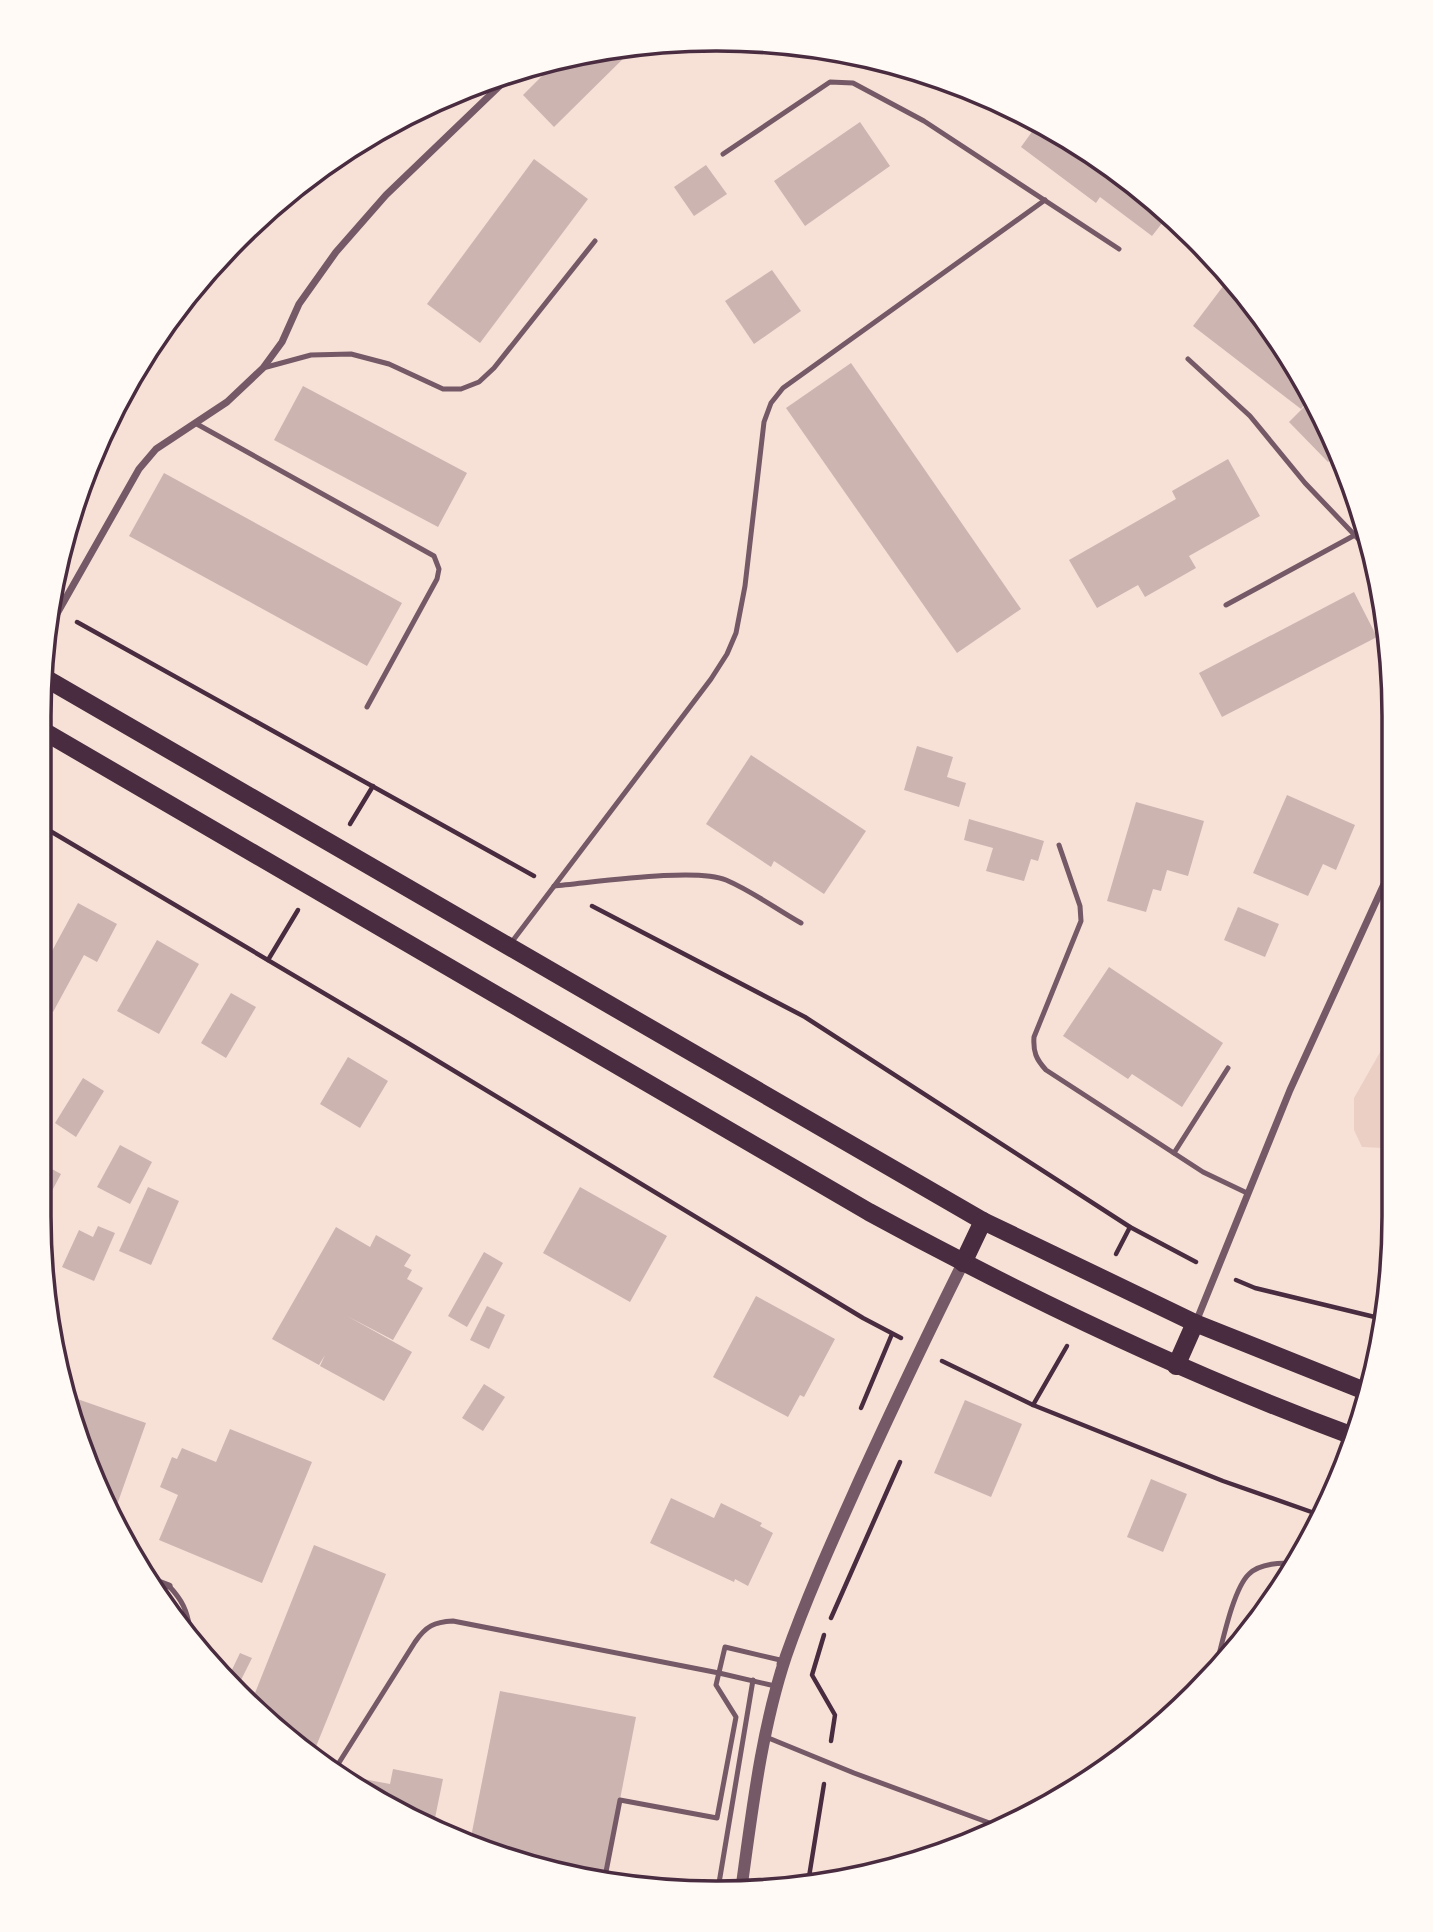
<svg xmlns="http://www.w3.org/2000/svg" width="1433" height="1932" viewBox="0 0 1433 1932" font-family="'PT Serif',serif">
	<rect width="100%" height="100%" fill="#f7e1d7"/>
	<polygon fill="#ebcfc5" points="1391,1033 1392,1138 1383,1148 1362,1147 1354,1130 1354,1098"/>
	<g fill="#ccb4b1">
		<polygon points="636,46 554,127 523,95 560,58"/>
		<polygon points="860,122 890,166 805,226 774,181"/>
		<polygon points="1039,122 1056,130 1164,207 1170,213 1152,236 1100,197 1096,203 1021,147"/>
		<polygon points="534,159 588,199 480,343 427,304"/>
		<polygon points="706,165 727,194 694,216 674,187"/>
		<polygon points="772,270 801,311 754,344 725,301"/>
		<polygon points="1224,285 1259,311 1309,399 1301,409 1193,326"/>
		<polygon points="851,363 1021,609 957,653 786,408"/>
		<polygon points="303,386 467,473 438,527 274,440"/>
		<polygon points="1310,401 1339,451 1328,462 1289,422"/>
		<polygon points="1228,459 1260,516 1189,556 1196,568 1145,597 1138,585 1097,608 1069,560 1176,499 1172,491"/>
		<polygon points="164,473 402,603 367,666 129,536"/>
		<polygon points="1354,592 1377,637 1222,717 1199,673"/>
		<polygon points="917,746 953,757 947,777 966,783 959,807 904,790"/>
		<polygon points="751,755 866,831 824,894 774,861 771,867 706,824"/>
		<polygon points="1287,795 1355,825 1336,870 1323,864 1308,896 1253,873"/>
		<polygon points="1136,802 1204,821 1188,876 1167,870 1161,891 1153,889 1146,912 1107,901"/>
		<polygon points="969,819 1044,841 1038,861 1031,859 1024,881 986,871 993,848 964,840"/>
		<polygon points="78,903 117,924 97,962 84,955 53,1012 39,1004 39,975"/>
		<polygon points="1238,907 1279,924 1265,957 1224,940"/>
		<polygon points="157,940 199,964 159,1034 117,1011"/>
		<polygon points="1109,967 1223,1043 1182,1107 1132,1074 1128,1079 1063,1036"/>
		<polygon points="231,993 256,1007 226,1058 201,1043"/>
		<polygon points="348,1057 388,1081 360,1128 320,1104"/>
		<polygon points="83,1078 104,1091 76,1137 55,1123"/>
		<polygon points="120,1145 152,1162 130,1204 97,1187"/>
		<polygon points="39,1162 61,1174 39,1215"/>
		<polygon points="148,1187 179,1201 151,1265 119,1251"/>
		<polygon points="580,1187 667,1236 630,1302 543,1253"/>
		<polygon points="98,1226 115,1233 94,1281 62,1267 79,1230 93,1237"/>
		<polygon points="336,1227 370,1247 376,1235 411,1255 404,1266 412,1270 407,1279 423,1288 393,1340 347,1316 412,1352 384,1401 320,1366 325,1355 319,1365 272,1339"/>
		<polygon points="484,1252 503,1263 467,1327 448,1316"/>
		<polygon points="756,1296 835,1339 804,1397 800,1395 788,1417 713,1377"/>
		<polygon points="487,1306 505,1315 489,1349 470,1340"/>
		<polygon points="484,1384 505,1397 483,1431 462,1418"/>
		<polygon points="63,1394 146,1423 118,1502 106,1497"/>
		<polygon points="965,1400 1022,1424 991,1497 934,1473"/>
		<polygon points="230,1429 312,1462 262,1583 159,1540 178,1495 160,1487 172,1457 177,1459 182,1448 216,1462"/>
		<polygon points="1151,1479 1187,1494 1163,1552 1127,1537"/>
		<polygon points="671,1498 714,1518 721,1503 762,1523 760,1526 773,1533 748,1586 735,1579 734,1582 650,1543"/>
		<polygon points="314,1545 386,1574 313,1754 269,1725 251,1703"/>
		<polygon points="240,1653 252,1658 239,1684 229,1676"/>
		<polygon points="500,1691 636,1717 604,1882 584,1880 470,1842"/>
		<polygon points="393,1769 443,1779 435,1818 413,1814 412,1820 357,1784 358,1778 390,1784"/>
	</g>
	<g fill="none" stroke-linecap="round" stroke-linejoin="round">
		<g stroke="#4a2c40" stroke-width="4.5">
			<polyline points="77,622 534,876"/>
			<polyline points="350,824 373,786"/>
			<polyline points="40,825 408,1043 863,1318 901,1338"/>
			<polyline points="592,906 805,1017 1130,1227 1196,1262"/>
			<polyline points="268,960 298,910"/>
			<polyline points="1116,1254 1130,1227"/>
			<polyline points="1236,1280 1255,1288 1383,1319"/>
			<polyline points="942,1361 1033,1405 1223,1481 1320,1515"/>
			<polyline points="1033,1405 1067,1346"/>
			<polyline points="861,1408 892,1334"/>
			<polyline points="831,1618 900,1462"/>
			<polyline points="824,1635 812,1675 835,1715 831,1741"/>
			<polyline points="808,1883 824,1784"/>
		</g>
		<g stroke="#755966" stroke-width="5">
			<polyline points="723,154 830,82 853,83 924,121 1119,249"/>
			<polyline points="1188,359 1250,416 1305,483 1367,548"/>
			<polyline points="263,368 311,355 351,354 389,364 443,389 461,389 479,382 494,368 595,241"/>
			<polyline points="195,423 434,556 439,569 437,579 367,707"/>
			<polyline points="1226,605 1355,535"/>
			<path d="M 1059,845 L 1080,906 L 1081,921 L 1034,1037 C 1033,1052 1036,1059 1046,1070 L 1203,1172 L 1247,1193"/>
			<path d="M 554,886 C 591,883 695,867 726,880 C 752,891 776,909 801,923"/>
			<polyline points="511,943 711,679 727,654 736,633 745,586 764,422 771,403 783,388 1045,200"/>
			<polyline points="1174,1153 1228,1068"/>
			<path d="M 169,1586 C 182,1600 187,1610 190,1629"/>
			<path d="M 1214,1674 C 1221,1650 1232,1590 1249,1574 C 1259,1564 1283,1561 1296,1565"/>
			<polyline points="766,1737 854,1773 995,1825"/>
			<path d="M 335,1769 L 415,1642 C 426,1626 434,1622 453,1621 L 719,1673 L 775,1686"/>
			<polyline points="604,1882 620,1800 717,1818 736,1717 716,1685 725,1647 780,1660 779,1664"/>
			<polyline points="718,1889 753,1680"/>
		</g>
		<g stroke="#755966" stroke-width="7">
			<polyline points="46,633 139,469 156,449 227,402 263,368 282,342 299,304 336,252 386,195 514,72"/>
			<polyline points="1196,1322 1290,1090 1390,871"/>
			<polyline points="148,1578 169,1586"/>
		</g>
		<path stroke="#755966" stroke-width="12" d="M 741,1891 C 752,1812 761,1731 786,1656 C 807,1596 834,1537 860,1479 C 893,1407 927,1335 963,1263"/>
		<g stroke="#4a2c40" stroke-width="18">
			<polyline points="40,675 983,1221 1195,1323 1370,1393"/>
			<path d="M 40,729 L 869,1212 C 1025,1297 1185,1374 1353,1436"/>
			<polyline points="963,1263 983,1221"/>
			<polyline points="1176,1366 1195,1323"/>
		</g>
	</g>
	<path d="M0 0H1433V1932H0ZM716 51H717A665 665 0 0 1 1382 716V1216A665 665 0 0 1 717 1881H716A665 665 0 0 1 51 1216V716A665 665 0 0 1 716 51Z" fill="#fffaf5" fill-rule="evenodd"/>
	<path fill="none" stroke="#4a2c40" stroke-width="3.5" d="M716 51H717A665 665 0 0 1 1382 716V1216A665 665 0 0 1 717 1881H716A665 665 0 0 1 51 1216V716A665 665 0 0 1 716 51Z"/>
</svg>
